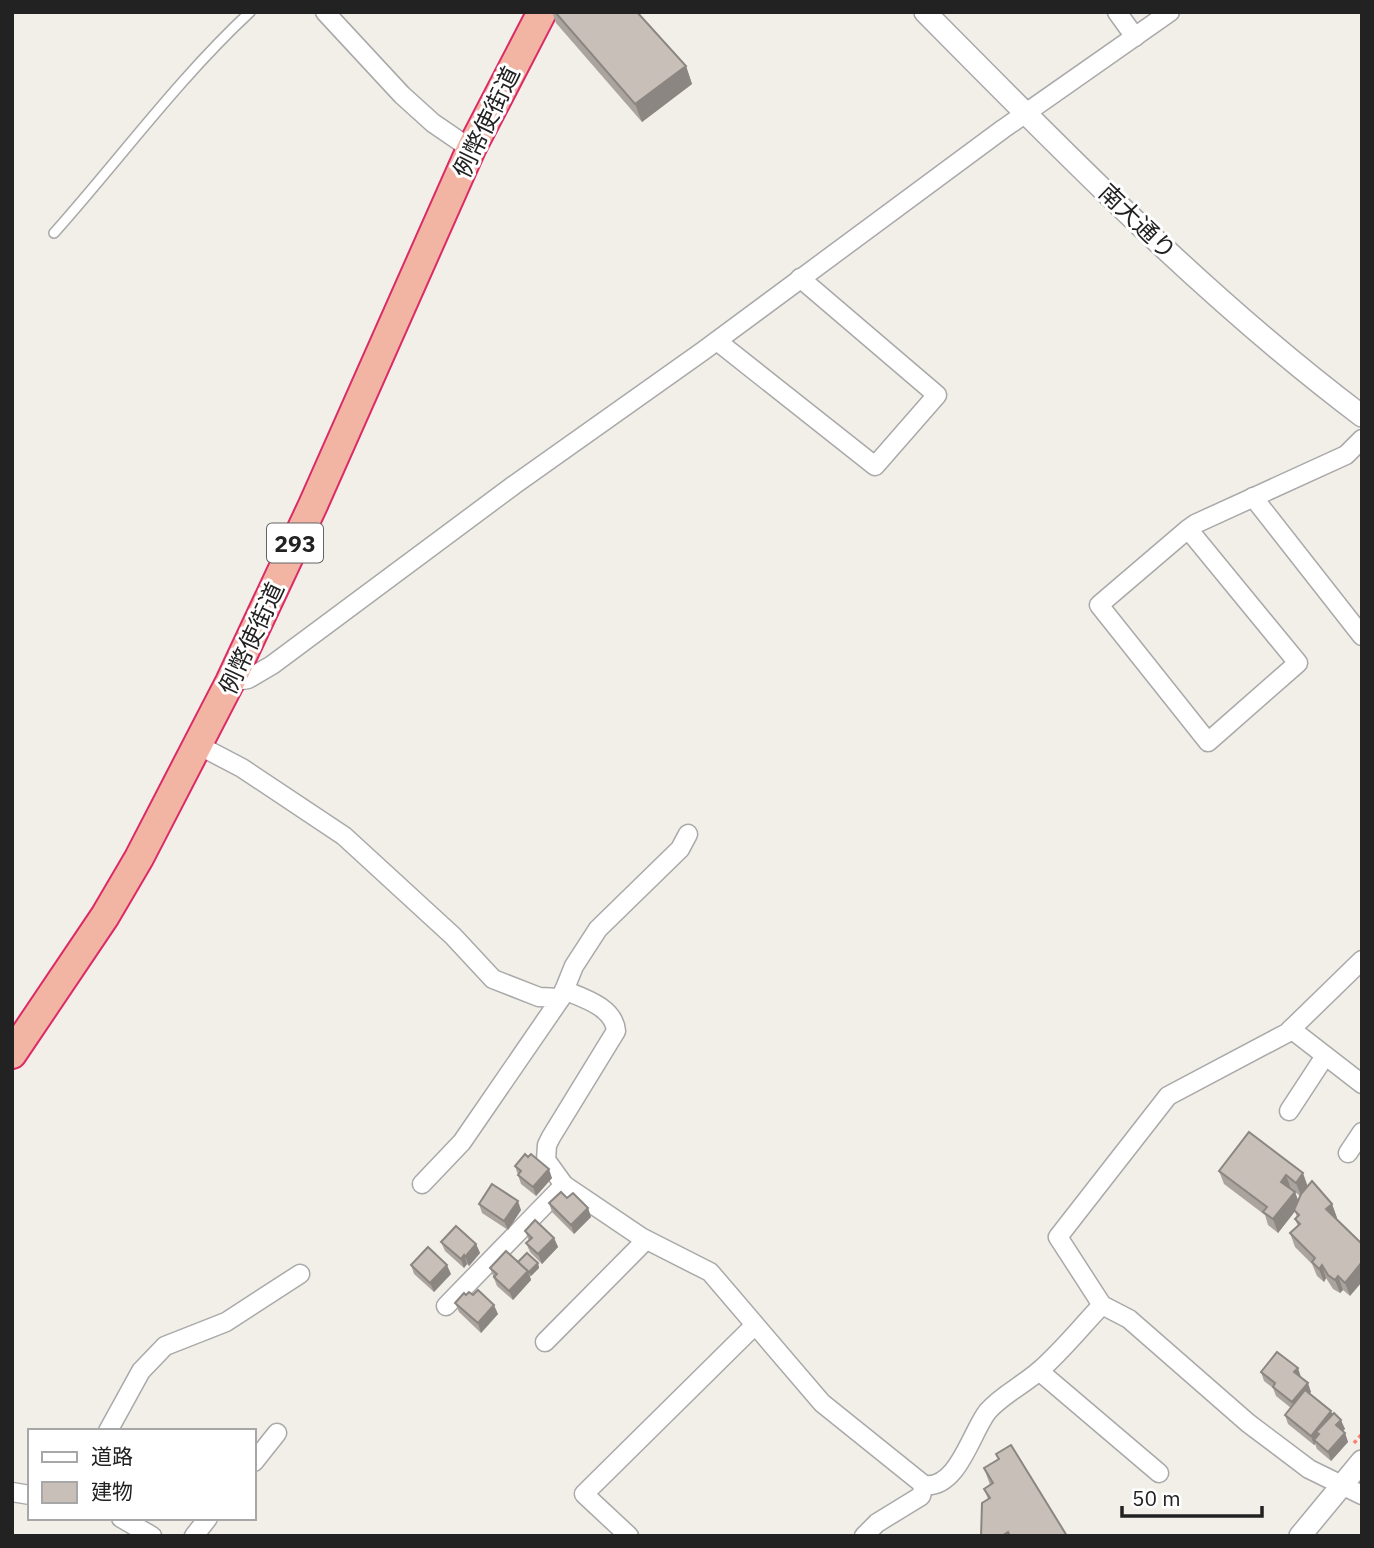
<svg xmlns="http://www.w3.org/2000/svg" width="1374" height="1548" viewBox="0 0 1374 1548" font-family="'IBM Plex Sans','Noto Sans JP',sans-serif">
	<rect width="100%" height="100%" fill="#f2efe9"/>
	<g fill="none" stroke-linecap="round" stroke-linejoin="round">
		<defs>
			<path id="service" d="M 54,233 C 119,160 178,79 250,12"/>
			<g id="minor">
				<polyline points="325,12 402,95 433,123 471,149"/>
				<polyline points="1117,12 1135,37"/>
				<polyline points="717,341 875,466 937,395 800,278"/>
				<polyline points="1253,497 1362,636"/>
				<polyline points="1188,529 1298,663 1208,742 1099,605 1188,529 1195,524 1346,455 1362,439"/>
				<polyline points="230,682 248,679 272,665 514,485 703,351 1003,129 1170,12"/>
				<polyline points="198,745 242,768 344,836 453,936 493,979 539,997 561,998 462,1142 422,1184"/>
				<polyline points="1362,960 1287,1033 1168,1096 1058,1237 1102,1305 1129,1319 1248,1423 1309,1469 1362,1495"/>
				<path d="M 564,990 C 583,998 614,1007 616,1031 L 551,1137 L 547,1145 L 546,1160 L 564,1185 L 641,1237 L 710,1272 L 822,1403 L 924,1485 C 958,1490 972,1430 988,1411 C 1002,1395 1023,1385 1039,1371 C 1062,1351 1081,1327 1102,1305"/>
				<polyline points="561,998 574,966 598,929 680,849 688,834"/>
				<polyline points="1291,1029 1362,1084"/>
				<polyline points="1289,1111 1325,1056"/>
				<polyline points="1348,1153 1362,1132"/>
				<polyline points="446,1306 564,1185"/>
				<polyline points="545,1342 646,1240"/>
				<polyline points="1039,1371 1159,1473"/>
				<polyline points="108,1431 141,1371 165,1346 226,1322 300,1274"/>
				<polyline points="254,1462 277,1433"/>
				<polyline points="12,1492 30,1495"/>
				<polyline points="121,1518 152,1536"/>
				<polyline points="194,1536 208,1518"/>
				<polyline points="629,1536 584,1494 754,1326"/>
				<polyline points="864,1536 877,1523 921,1496 924,1485"/>
			</g>
			<g id="tertiary">
				<path d="M 925,12 C 1065,153 1204,297 1362,416"/>
				<polyline points="1300,1536 1362,1461"/>
			</g>
			<polyline id="trunk" points="12,1054 105,916 139,858 230,682 313,505 471,149 542,12"/>
		</defs>
		<use href="#service" stroke="#a9a9a9" stroke-width="12"/>
		<use href="#minor" stroke="#a9a9a9" stroke-width="21"/>
		<use href="#tertiary" stroke="#a9a9a9" stroke-width="24"/>
		<use href="#trunk" stroke="#dc2a67" stroke-width="32"/>
		<polyline stroke="#fa8072" stroke-width="3.5" stroke-dasharray="3.5 3.5" stroke-linecap="butt" points="1354,1443 1362,1434"/>
		<use href="#service" stroke="#fff" stroke-width="9"/>
		<use href="#minor" stroke="#fff" stroke-width="18"/>
		<use href="#tertiary" stroke="#fff" stroke-width="21"/>
		<use href="#trunk" stroke="#f2b4a3" stroke-width="28"/>
	</g>
	<g fill="#aba49e" fill-rule="evenodd">
		<polygon points="552,12 637,12 686,66 692,84 642,122 556,23"/>
		<path d="M 1249,1132 L 1308,1186 L 1332,1204 L 1337,1218 L 1336,1219 L 1350,1296 L 1343,1290 L 1340,1293 L 1333,1289 L 1326,1278 L 1324,1282 L 1317,1276 L 1312,1264 L 1295,1247 L 1290,1233 L 1298,1226 L 1295,1219 L 1297,1217 L 1295,1211 L 1278,1233 L 1268,1225 L 1265,1215 L 1224,1184 L 1219,1171 ZM 1295,1192 L 1300,1196 L 1298,1201 Z"/>
		<polygon points="515,1166 552,1178 536,1196 521,1184"/>
		<polygon points="567,1198 588,1208 591,1217 574,1234 552,1212 549,1203"/>
		<polygon points="479,1204 521,1210 508,1230 482,1213"/>
		<polygon points="525,1231 554,1238 558,1247 542,1264 530,1252 526,1243 529,1241"/>
		<polygon points="441,1242 476,1244 480,1253 469,1266 467,1264 464,1268 445,1251"/>
		<polygon points="519,1262 538,1263 539,1268 531,1276 530,1276 531,1280 513,1300 497,1286 490,1268"/>
		<polygon points="411,1265 451,1274 434,1292 414,1274"/>
		<polygon points="466,1295 498,1314 481,1333 459,1312 455,1303"/>
		<polygon points="1261,1372 1301,1377 1311,1392 1309,1393 1333,1414 1345,1429 1342,1431 1345,1433 1348,1442 1331,1461 1317,1449 1315,1444 1314,1445 1288,1424 1285,1415 1291,1408 1276,1396 1273,1388 1264,1381"/>
		<polygon points="996,1454 1067,1536 981,1536 988,1499 984,1489 990,1485 984,1468 998,1459"/>
	</g>
	<g fill="#8b8681">
		<polygon points="686,66 692,84 642,122 635,104"/>
		<polygon points="549,1169 552,1178 536,1196 533,1187"/>
		<polygon points="1303,1173 1308,1187 1301,1196 1296,1183"/>
		<polygon points="1286,1175 1291,1189 1281,1182"/>
		<polygon points="1295,1192 1300,1205 1278,1233 1273,1219"/>
		<polygon points="518,1201 521,1210 508,1230 504,1221"/>
		<polygon points="1332,1204 1337,1218 1331,1223 1326,1209"/>
		<polygon points="588,1208 591,1217 574,1234 571,1225"/>
		<polygon points="554,1238 558,1247 542,1264 538,1254"/>
		<polygon points="476,1244 480,1253 469,1266 465,1257"/>
		<polygon points="464,1255 467,1264 464,1268 461,1259"/>
		<polygon points="1362,1262 1362,1282 1350,1296 1345,1283"/>
		<polygon points="538,1263 539,1268 531,1276 529,1272"/>
		<polygon points="447,1265 451,1274 434,1292 430,1283"/>
		<polygon points="1322,1265 1326,1278 1324,1282 1319,1269"/>
		<polygon points="528,1271 531,1280 513,1300 509,1291"/>
		<polygon points="1338,1276 1343,1290 1340,1293 1335,1280"/>
		<polygon points="494,1305 498,1314 481,1333 478,1323"/>
		<polygon points="1298,1368 1301,1377 1298,1381 1294,1372"/>
		<polygon points="1308,1383 1311,1392 1295,1411 1292,1402"/>
		<polygon points="1331,1411 1335,1420 1319,1434 1316,1432 1319,1439 1314,1440 1315,1444 1314,1445 1311,1436"/>
		<polygon points="1341,1420 1345,1429 1340,1434 1336,1425"/>
		<polygon points="1345,1433 1348,1442 1331,1461 1328,1452"/>
	</g>
	<g fill="#c7bfb8" stroke="#8b8681" stroke-width="2">
		<polygon points="555,12 637,12 686,66 635,104"/>
		<polygon points="1249,1132 1303,1173 1296,1183 1286,1175 1281,1182 1295,1192 1273,1219 1263,1212 1267,1207 1219,1171"/>
		<polygon points="525,1154 528,1157 531,1154 549,1169 533,1187 518,1175 521,1171 515,1166"/>
		<polygon points="1312,1181 1332,1204 1326,1209 1362,1244 1362,1262 1345,1283 1338,1276 1335,1280 1328,1275 1322,1265 1319,1269 1312,1262 1315,1258 1290,1233 1300,1224 1295,1219 1299,1215 1294,1210 1301,1194"/>
		<polygon points="492,1184 518,1201 504,1221 479,1204"/>
		<polygon points="561,1192 567,1198 573,1193 588,1208 571,1225 549,1203"/>
		<polygon points="535,1220 554,1238 538,1254 526,1243 532,1238 525,1231"/>
		<polygon points="456,1226 476,1244 465,1257 464,1255 461,1259 441,1242"/>
		<polygon points="428,1247 447,1265 430,1283 411,1265"/>
		<polygon points="506,1251 528,1271 509,1291 494,1277 497,1274 490,1268"/>
		<polygon points="527,1253 538,1263 529,1272 518,1262"/>
		<polygon points="478,1290 494,1305 478,1323 455,1303 464,1293 466,1295 469,1292 473,1295"/>
		<polygon points="1277,1352 1298,1368 1294,1372 1308,1383 1292,1402 1273,1387 1275,1383 1261,1372"/>
		<polygon points="1305,1390 1331,1411 1311,1436 1285,1415"/>
		<polygon points="1334,1413 1341,1420 1336,1425 1345,1433 1328,1452 1314,1440 1319,1434 1316,1432"/>
		<polygon points="1011,1445 1067,1536 1010,1536 1008,1532 1002,1536 981,1536 982,1503 990,1498 984,1489 993,1483 984,1468 999,1459 996,1454"/>
	</g>
	<g text-anchor="middle" dominant-baseline="central" stroke-width="6" stroke-linejoin="round" paint-order="stroke">
		<rect fill="#fff" stroke="#646464" stroke-width="2" x="267" y="523.5" width="56" height="39" rx="5"/>
		<g font-size="23" font-weight="bold" fill="#222">
			<text x="295" y="543">293</text>
		</g>
		<g font-size="24" fill="#222" stroke="#fff">
			<text transform="translate(486 122) rotate(-64)">例幣使街道</text>
			<text transform="translate(1138 221) rotate(44)">南大通り</text>
			<text transform="translate(251 638) rotate(-65)">例幣使街道</text>
		</g>
	</g>
	<rect width="1374" height="1548" fill="none" stroke="#222222" stroke-width="28"/>
	<rect x="28" y="1429" width="228" height="91" fill="#ffffff" stroke="#a7a7a7" stroke-width="2"/>
	<rect x="42" y="1452" width="35" height="10" fill="#ffffff" stroke="#a7a7a7" stroke-width="2"/>
	<text x="91" y="1464" font-size="21" fill="#222222">道路</text>
	<rect x="42" y="1482" width="35" height="21" fill="#c7bfb8" stroke="#a7a7a7" stroke-width="2"/>
	<text x="91" y="1499" font-size="21" fill="#222222">建物</text>
	<path d="M1122 1506v10h140v-10" fill="none" stroke="#222222" stroke-width="3.5"/>
	<text x="1132" y="1506" font-size="21" fill="#222222" stroke="#ffffff" stroke-width="5" paint-order="stroke">50 m</text>
</svg>
